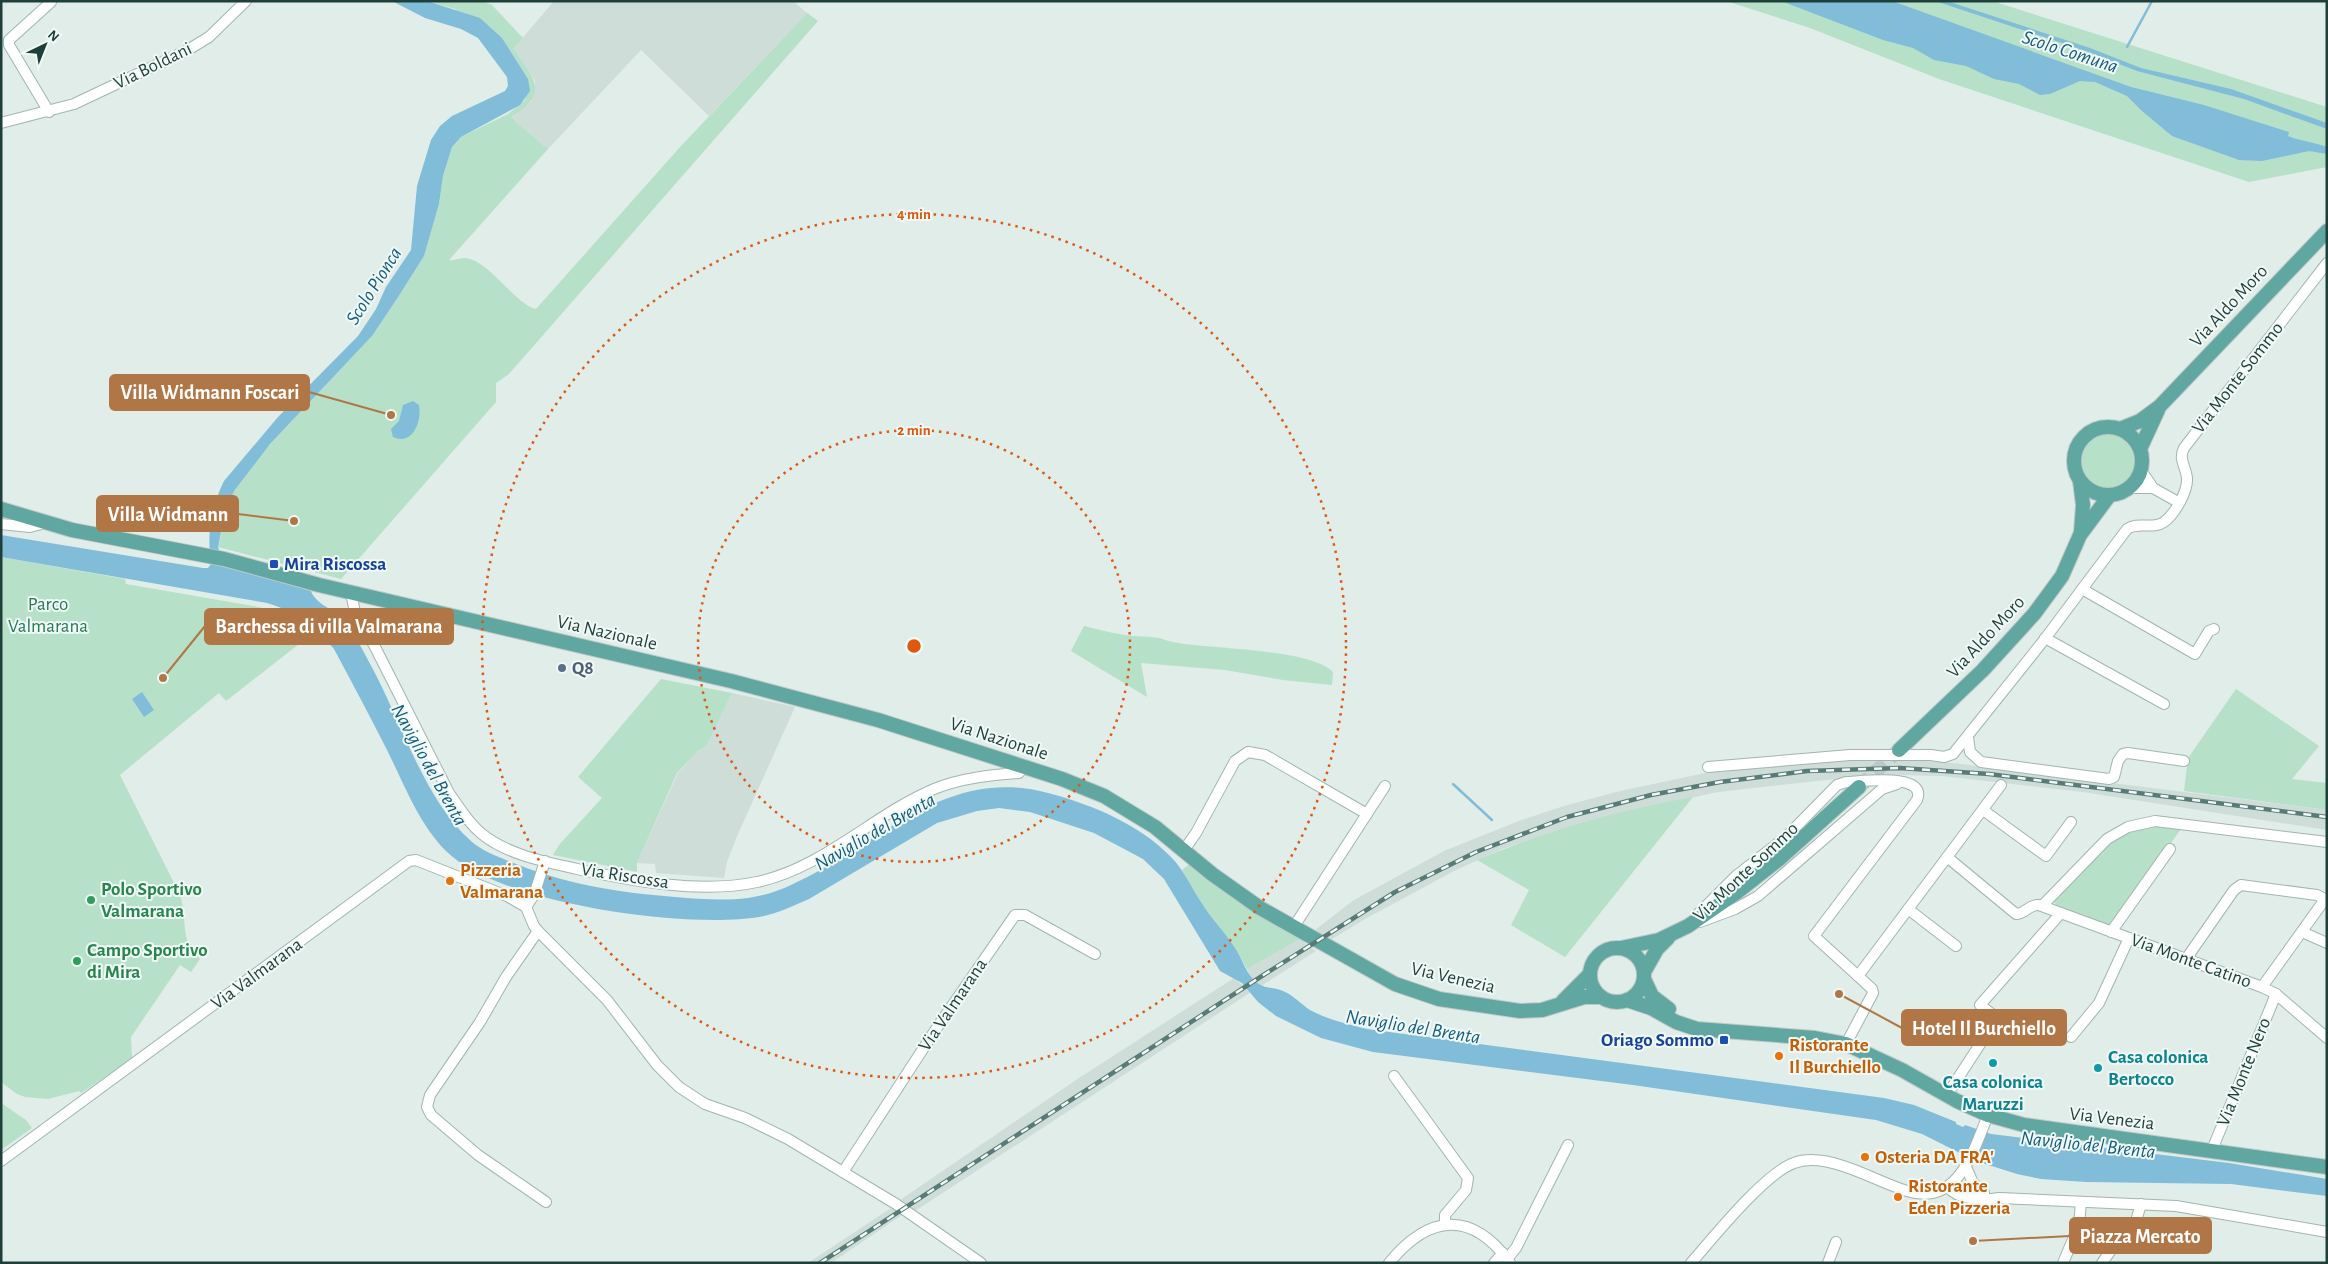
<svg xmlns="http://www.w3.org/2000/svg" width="2328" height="1264" viewBox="0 0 2328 1264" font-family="'Alegreya Sans',sans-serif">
	<rect width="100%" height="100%" fill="#e0ede9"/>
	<g fill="#ceddd8">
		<polygon points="554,1 793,1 807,13 709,116 641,50 548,149 516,122 512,115 531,102 535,90 535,81 514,48"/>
		<polygon points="732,693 795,707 738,834 727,862 724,878 656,873 655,864 637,863 678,773 698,751 707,745"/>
		<polygon points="1903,759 1953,763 2327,810 2327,830 2083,792 1942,776 1903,775 1826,780 1718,792 1625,812 1571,827 1502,849 1454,871 1365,919 1332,939 1315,930 1354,900 1444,851 1519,821 1564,806 1620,791 1715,771 1829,760"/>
		<polygon points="1300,939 1316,951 1261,986 1251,977 1247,969"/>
		<polygon points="1234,978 1251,992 915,1211 900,1200 1076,1080"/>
		<polygon points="891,1208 902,1215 831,1263 808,1263"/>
	</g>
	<g fill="#b6e0c8">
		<path d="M 427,1 L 482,1 L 492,5 L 523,38 L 514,48 C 532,78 552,92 512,116 L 516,122 L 548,149 L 449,260 C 455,261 459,258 465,258 C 489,260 515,304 536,309 L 681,146 L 807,13 L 818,21 L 509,374 L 496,383 L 496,402 L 341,579 L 218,547 L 229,500 L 241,479 L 270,444 L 372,336 L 424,256 L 439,204 L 443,176 L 452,147 L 461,137 L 508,114 L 525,100 L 528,79 L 517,63 L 455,9 Z"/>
		<polygon points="1726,1 1992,1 2327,107 2327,167 2249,182 1939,79 1810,28"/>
		<circle cx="2108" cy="462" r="28"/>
		<path d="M 1,557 L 125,579 L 126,584 L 259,607 L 287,616 L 302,625 L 302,630 L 308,637 L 226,701 L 219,693 L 120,775 L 180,895 C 188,920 179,941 200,959 L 191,972 L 180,965 L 131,1037 L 132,1059 L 81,1093 L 79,1091 L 48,1099 L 25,1097 L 17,1094 L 1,1082 Z"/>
		<path d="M 1084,626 C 1098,629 1111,633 1125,635 C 1136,637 1148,636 1159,638 C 1166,640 1171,642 1178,643 C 1213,649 1310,649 1333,672 L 1332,685 L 1283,680 L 1225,670 L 1141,663 L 1147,697 L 1071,651 Z"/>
		<polygon points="661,679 732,693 707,745 698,751 677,773 637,863 637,872 553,855 559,845 602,798 578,777"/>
		<polygon points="2236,689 2319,746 2292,779 2327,783 2327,810 2184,791 2188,758"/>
		<path d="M 1693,797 L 1565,957 L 1511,925 L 1529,890 L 1477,860 C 1546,831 1620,810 1693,797 Z"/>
		<polygon points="2151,826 2181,829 2112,924 2107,925 2056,906 2054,901 2056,895 2113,841 2127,832"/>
		<polygon points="1191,863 1224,890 1300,939 1247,969 1236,949 1203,906 1182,870"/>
		<polygon points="1,1103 26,1120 32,1128 1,1150"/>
	</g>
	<g fill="#81bdd8">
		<path d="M 392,1 L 427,1 L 480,18 L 502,38 L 528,79 L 530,91 L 520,105 L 461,137 L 452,147 L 443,176 L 439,204 L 424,256 L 398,297 L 372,336 L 270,444 L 234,491 L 225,512 L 218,547 L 225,567 L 260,575 L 311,591 C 315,603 331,608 340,617 C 352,630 361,646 369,662 C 400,717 423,799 471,841 C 481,850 494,855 506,860 C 559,883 617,893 675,897 C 699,899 724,901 748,898 C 763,896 779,891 793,884 C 879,845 945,765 1048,793 C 1093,805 1139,824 1171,857 C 1184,870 1191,887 1201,902 C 1210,917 1223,930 1233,945 C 1241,955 1244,969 1253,979 C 1263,990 1271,986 1283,991 C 1293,995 1301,1004 1310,1010 C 1328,1020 1348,1024 1367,1029 L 1884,1098 L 1914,1105 L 1956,1122 L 1956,1124 L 1963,1127 L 1965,1125 L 1991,1134 L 2229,1163 L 2327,1179 L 2327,1196 L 2231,1184 L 2086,1182 L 2041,1179 L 2017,1174 L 1976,1161 L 1922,1134 L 1876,1120 L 1633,1085 L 1373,1052 L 1321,1038 L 1276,1016 L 1258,1002 L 1242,983 L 1220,971 L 1164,879 L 1143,859 L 1094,833 L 1030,812 L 999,808 L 977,811 L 937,823 L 809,899 C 793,906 776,914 759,917 C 686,929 499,904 446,851 C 419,824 404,784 387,750 C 370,716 352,683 334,649 C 315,626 296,612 267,603 L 1,557 L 1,535 L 203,568 L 208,568 L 211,564 C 207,534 210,509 224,481 L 278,417 L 358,336 L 376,309 L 386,287 L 411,250 L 417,186 L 431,140 L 440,126 L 452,116 L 505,91 L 508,86 L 507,77 L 478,38 L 461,29 L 425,18 Z"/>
		<path d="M 1781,1 L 1892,1 L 2131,87 L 2204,105 L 2289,132 L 2288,136 C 2300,141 2314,142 2327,147 L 2327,154 L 2309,151 L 2262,161 L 2239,160 L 2172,136 L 2142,111 L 2127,96 L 2095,82 L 2080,81 L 2050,94 L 2040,95 L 2019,84 L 1994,79 L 1966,66 L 1934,60 L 1913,48 L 1883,40 Z"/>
		<polygon points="1935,1 1947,1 2090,48 2141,68 2231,89 2327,123 2327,129 2244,99 2137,71 2086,51"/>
		<path d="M 413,401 L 419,405 C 422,421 413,446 393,437 L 391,429 L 399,421 L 403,405 Z"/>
		<polygon points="142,692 154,710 144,717 132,699"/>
	</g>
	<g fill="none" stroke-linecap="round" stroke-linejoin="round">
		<g stroke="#81bdd8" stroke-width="2.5">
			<polyline points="2127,47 2152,1"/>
			<polyline points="1453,784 1492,820"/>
		</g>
		<polyline stroke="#b9cac6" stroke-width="14" stroke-dasharray="14 7" stroke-linecap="butt" points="1859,787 1899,750"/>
		<defs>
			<g id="minor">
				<polyline points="49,112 9,45 9,40 51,2"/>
				<polyline points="1,123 74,104 186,51 209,37 246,1"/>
				<polyline points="2141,470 2153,488 2178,502"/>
				<polyline points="2129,488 2153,488"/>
				<polyline points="1,524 30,527 45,523"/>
				<polyline points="2082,589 2195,654 2209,631 2214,629"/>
				<path d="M 351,593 L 356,617 L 374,645 L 449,793 C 459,807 468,823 482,834 C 508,855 546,862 577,869 C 632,881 701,894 757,882 C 823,868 873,815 934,789 C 961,778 991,775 1019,773 L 1023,767"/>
				<polyline points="2045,638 2164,704"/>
				<polyline points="1968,737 1970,752 1981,762 2109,779 2114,777 2118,761 2123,754 2128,753 2184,761"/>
				<path d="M 1708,767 L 1850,755 L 1931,755 L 1944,757 L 1953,754 L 2044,640 L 2127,529 C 2138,521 2153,530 2164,522 C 2175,514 2188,491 2187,478 C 2186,466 2178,460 2184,448 L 2327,263"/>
				<polyline points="1983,810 2046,856 2071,822"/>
				<polyline points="1184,850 1196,833 1235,761 1248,752 1265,755 1367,814"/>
				<path d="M 1947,857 L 2016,914 C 2025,914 2029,904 2039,905 L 2262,987 L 2276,994 L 2327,1038"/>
				<polyline points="2042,906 2107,839 2128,827 2155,821 2327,842"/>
				<polyline points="526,907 534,895 545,861"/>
				<polyline points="1908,909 1956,946"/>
				<path d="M 1698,914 L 1736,876 L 1786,837 L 1837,785 L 1846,782 C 1859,782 1928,772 1917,800 L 1814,936 L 1858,976"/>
				<polyline points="1700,922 1735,909 1758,896 1882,789 1897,784"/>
				<polyline points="1293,928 1385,786"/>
				<polyline points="538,931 506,977 480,1022 430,1095 427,1107 431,1115 478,1155 546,1202"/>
				<polyline points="2111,932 2170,849"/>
				<polyline points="2302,932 2327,943"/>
				<polyline points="2186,959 2234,890 2241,885 2317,895 2323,898 2323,902 2262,987"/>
				<polyline points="2071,1037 2099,1003 2129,938"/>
				<polyline points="1846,1044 1873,993 1872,989 1858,976 2001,785"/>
				<polyline points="1394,1076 1468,1178 1466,1190 1445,1215 1445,1225"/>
				<polyline points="1947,1095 1997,1018 1980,1005 2061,913"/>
				<polyline points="2212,1150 2276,994"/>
				<polyline points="1,1161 409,861 416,860 507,896 526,907 534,926 538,931 607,1000 657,1065 679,1087 705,1104 745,1118 788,1139 896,1204 981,1263"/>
				<polyline points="1966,1167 1973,1183 1984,1193"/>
				<polyline points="843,1172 936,1029 1015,915 1025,915 1095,954"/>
				<polyline points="1951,1184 1984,1194"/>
				<path d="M 1948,1187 C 1958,1200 1984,1201 1999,1198 L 2176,1206 L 2327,1232"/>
				<polyline points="1507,1259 1516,1248 1568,1145"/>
				<path d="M 1389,1263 C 1429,1214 1472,1210 1510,1263"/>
				<polyline points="1494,1263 1503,1253"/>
				<path d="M 1691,1263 C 1713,1238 1765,1173 1794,1163 C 1810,1157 1828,1161 1843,1166 C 1865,1173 1885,1184 1907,1191 C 1958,1207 1973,1152 1988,1115"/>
				<polyline points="1828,1263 1836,1242"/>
				<polyline points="2063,1263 2079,1225 2081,1202"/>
				<polyline points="2102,1263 2120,1237 2136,1221 2141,1204"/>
			</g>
			<g id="major">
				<circle cx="2108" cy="461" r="34"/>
				<polyline points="2120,429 2140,421 2159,407 2327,231"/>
				<polyline points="2140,449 2158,410"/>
				<polyline points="2080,481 2083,505 2081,532"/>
				<polyline points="1,509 72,530 224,559 319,585 731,681 878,720 1062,779 1104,796 1155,827 1212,874 1260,908 1395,984 1439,999 1520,1011 1542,1010 1584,997 1601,997"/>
				<polyline points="1899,750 1983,670 2034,614 2062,576 2080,535 2109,496"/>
				<circle cx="1617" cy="975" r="27"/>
				<polyline points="1621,948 1659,940 1688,926 1736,893 1778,860 1859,787"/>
				<polyline points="1644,972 1657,949 1668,938"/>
				<polyline points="1644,979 1652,996 1669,1009"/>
				<polyline points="1627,1000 1651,1008 1676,1022 1697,1029 1815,1038 1846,1044 1902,1070 1957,1101 1988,1115 2024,1125 2327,1167"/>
				<polyline points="1563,1001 1590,974"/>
			</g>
		</defs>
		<use href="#minor" stroke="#a2b5b1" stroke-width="12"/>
		<use href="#major" stroke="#c0c9c8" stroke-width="16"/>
		<use href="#minor" stroke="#fff" stroke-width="10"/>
		<use href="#major" stroke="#5fa7a0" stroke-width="14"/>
		<defs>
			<polyline id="rail" points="820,1263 1265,974 1395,892 1476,852 1567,817 1651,795 1720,782 1807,771 1900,768 1989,774 2327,817"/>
		</defs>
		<use href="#rail" stroke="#597b77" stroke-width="4.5"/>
		<use href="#rail" stroke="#f1f9f6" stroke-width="2.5" stroke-dasharray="8" stroke-linecap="butt"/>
	</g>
	<g fill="none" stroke="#de580e" stroke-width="2.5" stroke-dasharray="2.5 5">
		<circle cx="914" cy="646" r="216"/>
		<circle cx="914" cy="646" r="432"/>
	</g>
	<g fill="#1a4fb4" stroke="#f1f9f6" stroke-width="2">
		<rect x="269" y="559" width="10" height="10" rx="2.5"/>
		<rect x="1719" y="1035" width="10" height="10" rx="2.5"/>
	</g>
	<circle fill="#5c6f8a" stroke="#f1f9f6" stroke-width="2" cx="562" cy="668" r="5"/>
	<g fill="#e8710a" stroke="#f1f9f6" stroke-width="2">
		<circle cx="450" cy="881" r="5"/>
		<circle cx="1779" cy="1056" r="5"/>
		<circle cx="1865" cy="1157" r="5"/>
		<circle cx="1898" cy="1197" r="5"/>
	</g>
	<g fill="#2e9e5b" stroke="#f1f9f6" stroke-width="2">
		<circle cx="91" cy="900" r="5"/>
		<circle cx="77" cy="961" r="5"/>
	</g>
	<g fill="#0f9aa8" stroke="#f1f9f6" stroke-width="2">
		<circle cx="1993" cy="1063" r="5"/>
		<circle cx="2098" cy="1068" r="5"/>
	</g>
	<g text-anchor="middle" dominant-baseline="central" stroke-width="4" stroke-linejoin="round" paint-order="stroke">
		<g font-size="19" fill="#1f3f3b" stroke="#f1f9f6">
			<text transform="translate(153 66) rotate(-26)">Via Boldani</text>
			<text transform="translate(2229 306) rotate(-47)">Via Aldo Moro</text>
			<text transform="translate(2238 378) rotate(-52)">Via Monte Sommo</text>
			<text transform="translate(607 633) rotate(13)">Via Nazionale</text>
			<text transform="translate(1986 637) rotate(-47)">Via Aldo Moro</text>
			<text transform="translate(999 739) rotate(18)">Via Nazionale</text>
			<text transform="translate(1746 872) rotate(-43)">Via Monte Sommo</text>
			<text transform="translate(625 876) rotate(9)">Via Riscossa</text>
			<text transform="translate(2191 961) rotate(20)">Via Monte Catino</text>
			<text transform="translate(257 974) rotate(-36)">Via Valmarana</text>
			<text transform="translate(1453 978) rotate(13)">Via Venezia</text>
			<text transform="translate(953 1005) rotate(-56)">Via Valmarana</text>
			<text transform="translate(2244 1072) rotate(-68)">Via Monte Nero</text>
			<text transform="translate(2112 1119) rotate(7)">Via Venezia</text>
		</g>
		<g font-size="19" font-weight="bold" fill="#164399" stroke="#f1f9f6" text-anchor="start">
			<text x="284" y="564">Mira Riscossa</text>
			<text x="1714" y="1040" text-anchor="end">Oriago Sommo</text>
		</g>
		<g font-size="19" fill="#247a53" stroke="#f1f9f6">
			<text x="48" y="604">Parco<tspan x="48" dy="22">Valmarana</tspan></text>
		</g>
		<g font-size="19" font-weight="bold" fill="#4e5e75" stroke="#f1f9f6" text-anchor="start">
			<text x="572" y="668">Q8</text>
		</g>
		<g font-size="19" font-weight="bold" fill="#c56008" stroke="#f1f9f6" text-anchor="start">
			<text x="460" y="870">Pizzeria<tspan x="460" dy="22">Valmarana</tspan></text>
			<text x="1789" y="1045">Ristorante<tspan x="1789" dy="22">Il Burchiello</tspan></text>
			<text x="1875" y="1157">Osteria DA FRA'</text>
			<text x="1908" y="1186">Ristorante<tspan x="1908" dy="22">Eden Pizzeria</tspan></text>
		</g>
		<g font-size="19" font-weight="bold" fill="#27864d" stroke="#f1f9f6" text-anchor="start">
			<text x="101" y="889">Polo Sportivo<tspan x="101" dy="22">Valmarana</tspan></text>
			<text x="87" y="950">Campo Sportivo<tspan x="87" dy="22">di Mira</tspan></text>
		</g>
		<g font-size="19" font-weight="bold" fill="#0d838f" stroke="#f1f9f6" text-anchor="start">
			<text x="2108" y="1057">Casa colonica<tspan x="2108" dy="22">Bertocco</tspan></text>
			<text x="1993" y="1082" text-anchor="middle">Casa colonica<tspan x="1993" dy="22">Maruzzi</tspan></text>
		</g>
		<g font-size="20" font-style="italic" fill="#125d81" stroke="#f1f9f6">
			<text transform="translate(2070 52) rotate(18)">Scolo Comuna</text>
			<text transform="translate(374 286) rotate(-58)">Scolo Pionca</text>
			<text transform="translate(429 765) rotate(61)">Naviglio del Brenta</text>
			<text transform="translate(875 832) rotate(-30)">Naviglio del Brenta</text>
			<text transform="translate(1413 1027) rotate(9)">Naviglio del Brenta</text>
			<text transform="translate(2088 1145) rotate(6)">Naviglio del Brenta</text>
		</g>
	</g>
	<circle cx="914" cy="646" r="8" fill="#de580e" stroke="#f1f9f6" stroke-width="2.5"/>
	<g font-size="15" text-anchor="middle" font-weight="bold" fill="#de580e" stroke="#f1f9f6" stroke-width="4" stroke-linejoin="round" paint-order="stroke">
		<text x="914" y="219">4 min</text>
		<text x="914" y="435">2 min</text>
	</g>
	<path fill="none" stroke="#b17645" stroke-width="2" d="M391 415L309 392M294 521L238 514M163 678L205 626M1839 994L1902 1028M1973 1241L2070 1236"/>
	<g fill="#b17645" stroke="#f1f9f6" stroke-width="2">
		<circle cx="391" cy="415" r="5"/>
		<circle cx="294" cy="521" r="5"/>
		<circle cx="163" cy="678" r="5"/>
		<circle cx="1839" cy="994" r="5"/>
		<circle cx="1973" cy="1241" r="5"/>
	</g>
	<g fill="#b17645" stroke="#b17645" stroke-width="2">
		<rect x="110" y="375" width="199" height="35" rx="5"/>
		<rect x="97" y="496" width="141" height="35" rx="5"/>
		<rect x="205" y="609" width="248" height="35" rx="5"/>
		<rect x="1902" y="1010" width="164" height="35" rx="5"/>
		<rect x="2070" y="1218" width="141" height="35" rx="5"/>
	</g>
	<g font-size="20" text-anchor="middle" font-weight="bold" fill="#fff">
		<text x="210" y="399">Villa Widmann Foscari</text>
		<text x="168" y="521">Villa Widmann</text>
		<text x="329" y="633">Barchessa di villa Valmarana</text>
		<text x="1984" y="1035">Hotel Il Burchiello</text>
		<text x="2140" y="1243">Piazza Mercato</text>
	</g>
	<rect width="2328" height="1264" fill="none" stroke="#1f3f3b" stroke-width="5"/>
	<g transform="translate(45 45) rotate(43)" stroke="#f1f9f6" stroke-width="4" paint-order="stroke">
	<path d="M0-4L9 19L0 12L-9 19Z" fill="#1f3f3b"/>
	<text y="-8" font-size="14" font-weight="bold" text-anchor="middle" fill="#1f3f3b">N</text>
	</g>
</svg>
